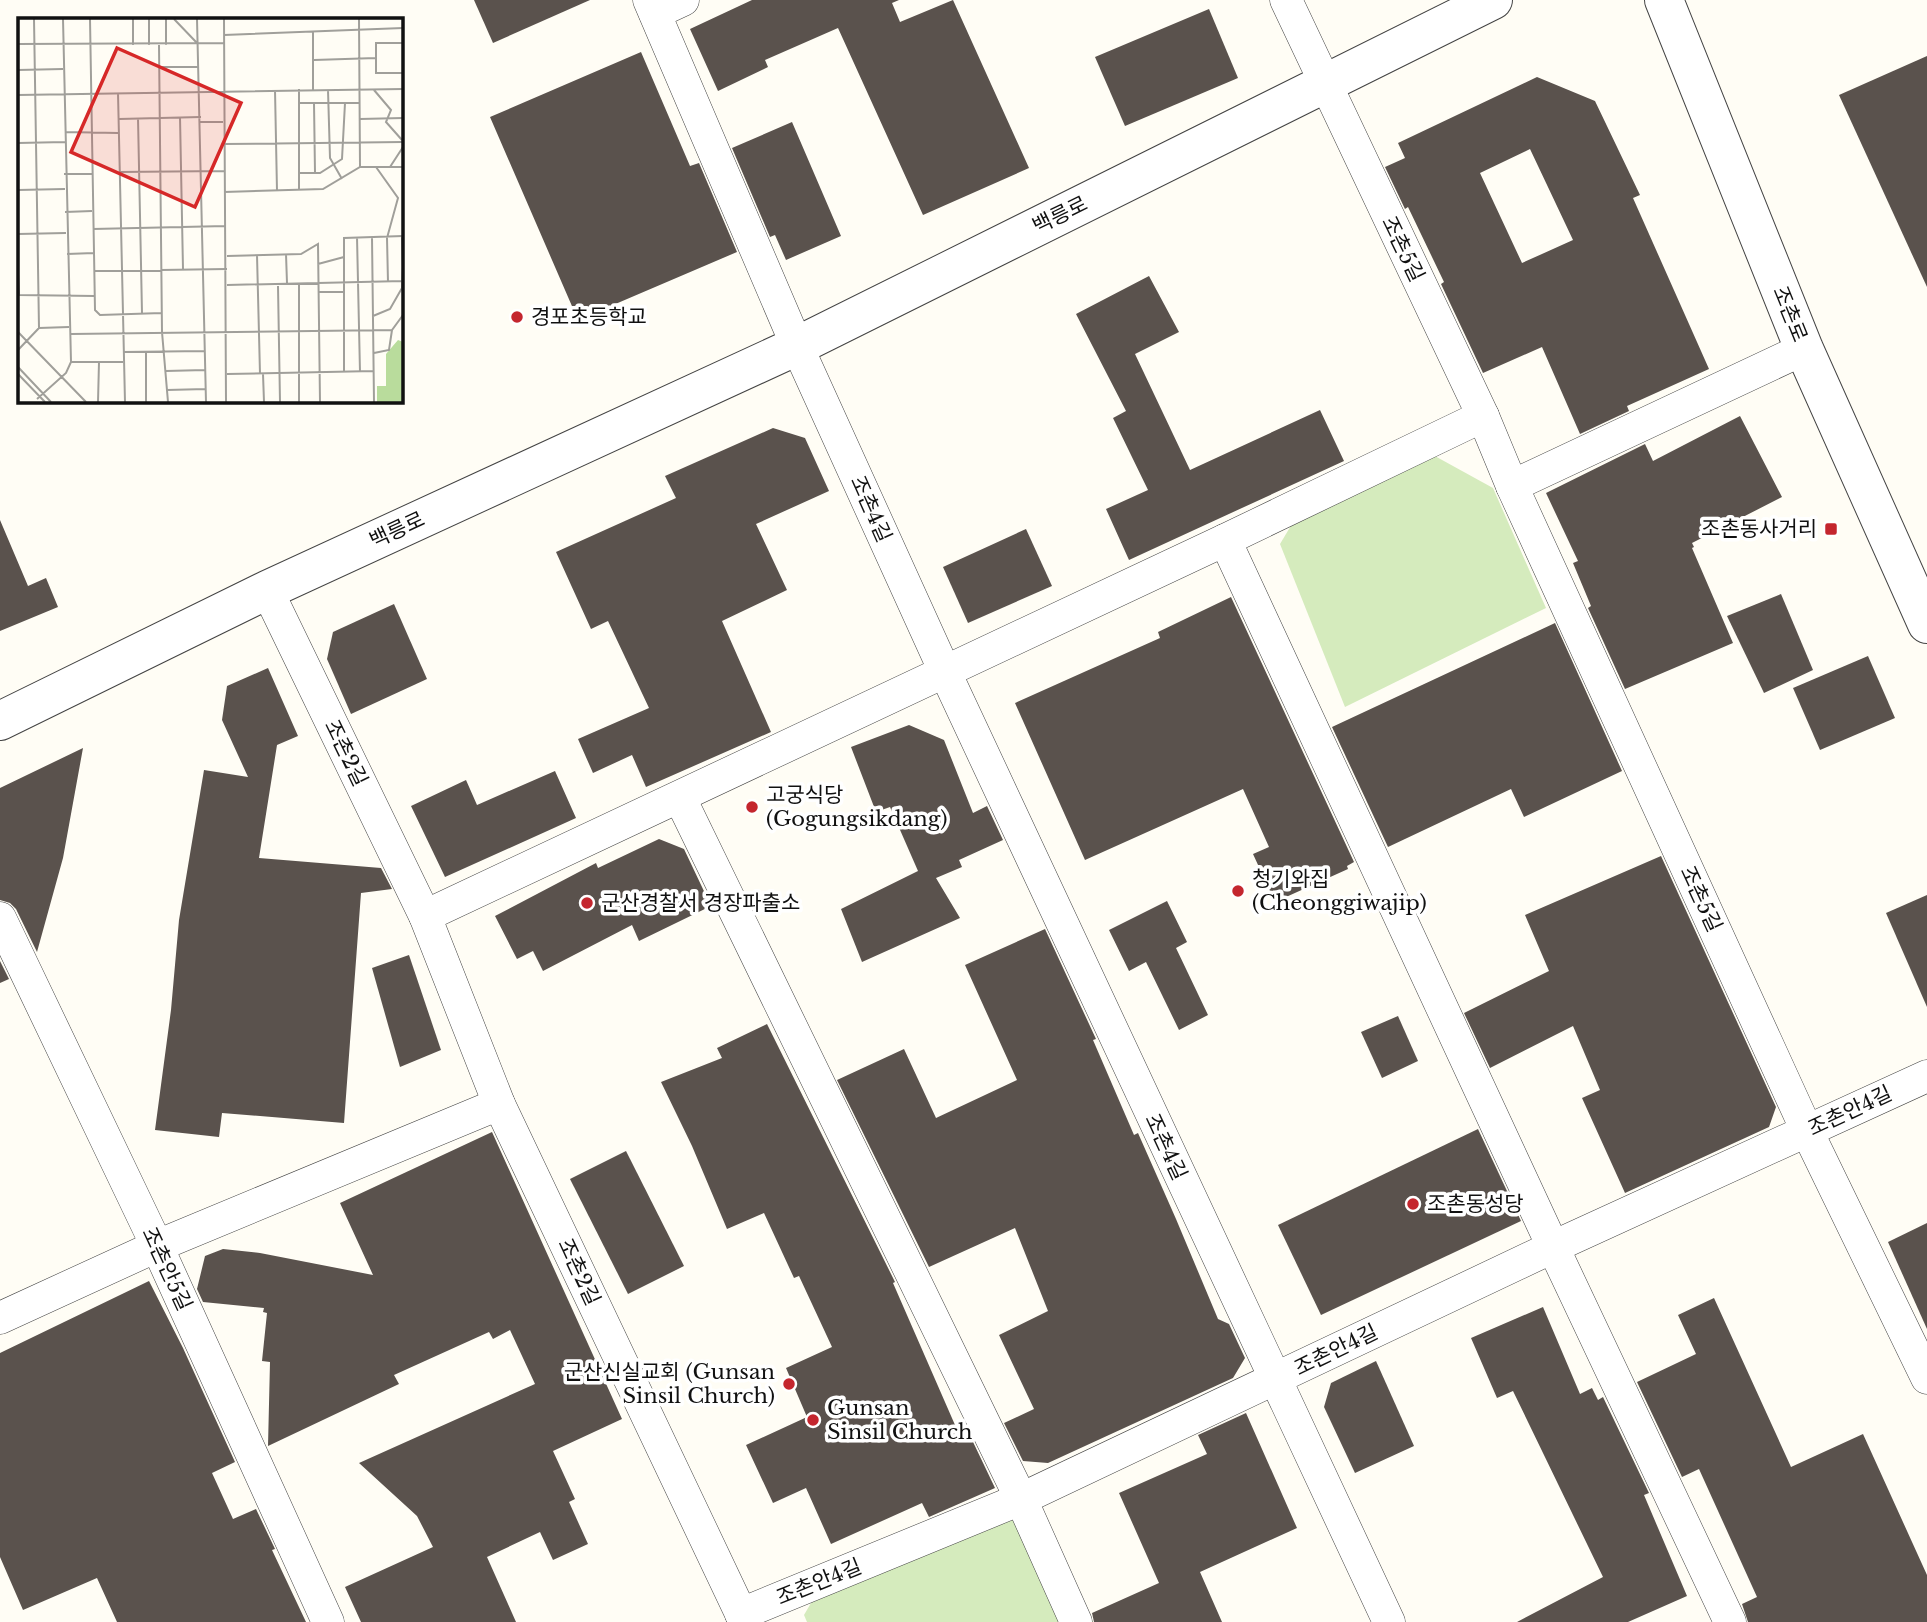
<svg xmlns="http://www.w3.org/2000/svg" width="1927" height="1622" viewBox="0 0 1927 1622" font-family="'Libre Baskerville','Noto Sans KR',serif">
	<rect width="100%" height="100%" fill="#fffdf5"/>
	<g fill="#d5ebbd">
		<polygon points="1433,455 1493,488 1546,608 1345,707 1280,544 1295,519"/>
		<polygon points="1008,1506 1039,1515 1093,1622 807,1622 804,1615 818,1591"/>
	</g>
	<g fill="#5a524d" fill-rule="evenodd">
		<polygon points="474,0 590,0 493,43"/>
		<polygon points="752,0 899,0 892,3 900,22 953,0 1029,168 923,215 838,28 765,60 768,67 718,91 690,29"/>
		<polygon points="1209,9 1238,78 1125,126 1095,57"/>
		<polygon points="641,52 690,166 699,163 737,252 578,320 490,117"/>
		<polygon points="1927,56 1927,287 1839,95"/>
		<path d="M 1537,77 L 1595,101 L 1640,195 L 1633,198 L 1709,369 L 1627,406 L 1629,411 L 1580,434 L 1542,347 L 1483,373 L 1441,284 L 1444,282 L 1408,207 L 1405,209 L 1385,167 L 1405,158 L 1398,143 ZM 1530,149 L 1573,240 L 1522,263 L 1480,173 Z"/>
		<polygon points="792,122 841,236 786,260 775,235 770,237 732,148"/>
		<polygon points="1149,276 1179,332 1135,354 1190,470 1320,410 1344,461 1129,560 1106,509 1148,490 1113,418 1126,411 1076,314"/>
		<polygon points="1740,416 1782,497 1692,543 1694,547 1692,548 1733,643 1625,689 1588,608 1591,606 1573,563 1578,561 1546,493 1645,444 1653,461"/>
		<polygon points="773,428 805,438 829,491 756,524 787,590 722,621 771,732 646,787 632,755 593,773 578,739 649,708 608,621 591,629 556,552 676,498 665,476"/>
		<polygon points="0,520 28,586 46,578 58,607 0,631"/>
		<polygon points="1026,529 1052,586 968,623 943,567"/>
		<polygon points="1781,594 1813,670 1764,693 1727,616"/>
		<polygon points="1231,597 1354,862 1347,866 1348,869 1275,902 1253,854 1269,847 1243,789 1085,860 1015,703 1160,638 1158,632"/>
		<polygon points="394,604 427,679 351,714 327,659 333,632"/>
		<polygon points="1555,623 1622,771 1524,817 1511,789 1388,847 1332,727"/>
		<polygon points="1868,656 1895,718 1820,750 1793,688"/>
		<polygon points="268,668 298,736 277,745 259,858 381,868 392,889 361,893 344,1123 222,1113 219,1137 155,1130 171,1010 179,920 204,770 248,777 222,720 227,686"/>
		<polygon points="909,725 944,740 973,813 987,806 1003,840 959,860 962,867 936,878 960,918 862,962 841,909 918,871 890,807 876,812 851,747"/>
		<polygon points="83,748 63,858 37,952 16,909 10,903 0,900 0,788"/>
		<polygon points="555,771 576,818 445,877 411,806 466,780 477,805"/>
		<polygon points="659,839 684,849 711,906 639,941 632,925 543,971 533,951 517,959 495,916 596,863 598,868"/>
		<polygon points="1661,856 1776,1107 1769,1127 1625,1193 1582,1098 1600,1090 1573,1026 1490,1068 1464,1013 1549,971 1525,915"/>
		<polygon points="1927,895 1927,1007 1886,913"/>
		<polygon points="1167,901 1187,942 1176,948 1208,1015 1179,1030 1146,962 1129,971 1109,930"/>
		<polygon points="1045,929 1096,1039 1093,1040 1134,1135 1138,1133 1176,1219 1218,1319 1229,1324 1245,1358 1233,1378 1048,1463 1023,1461 1004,1423 1034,1409 999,1335 1048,1311 1015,1228 929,1267 837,1080 904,1049 936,1118 1017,1080 965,965"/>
		<polygon points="409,955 441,1050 400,1067 372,968"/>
		<polygon points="0,961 9,979 0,983"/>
		<polygon points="1398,1016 1418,1061 1382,1078 1361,1032"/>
		<polygon points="767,1024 895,1282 893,1283 955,1425 963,1421 995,1488 929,1517 922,1503 831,1544 806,1488 773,1503 746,1445 807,1417 786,1368 832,1347 799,1276 794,1278 764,1213 727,1229 692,1146 661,1082 722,1058 717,1048"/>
		<polygon points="1478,1129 1521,1221 1321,1315 1278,1225"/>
		<polygon points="492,1132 622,1419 553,1451 575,1499 569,1502 588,1544 553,1560 540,1532 487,1557 516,1622 361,1622 345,1587 433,1547 417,1516 359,1463 535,1384 510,1330 493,1339 489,1332 394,1375 399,1384 268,1446 270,1362 262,1361 267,1313 263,1312 264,1308 203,1302 197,1289 205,1256 223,1249 260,1253 373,1275 340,1203"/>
		<polygon points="626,1151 684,1266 628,1294 570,1179"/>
		<polygon points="1927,1223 1927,1329 1888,1242"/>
		<polygon points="149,1281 183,1348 235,1462 212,1473 233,1519 256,1509 275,1549 272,1550 306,1622 117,1622 97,1578 23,1610 0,1557 0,1353"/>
		<polygon points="1714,1298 1791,1467 1863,1434 1927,1575 1927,1622 1748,1622 1742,1604 1757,1597 1699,1469 1682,1477 1637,1382 1696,1354 1678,1315"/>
		<polygon points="1543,1307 1580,1394 1592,1388 1598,1400 1603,1397 1649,1493 1644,1495 1687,1596 1628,1622 1517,1622 1603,1577 1513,1391 1497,1398 1471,1338"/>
		<polygon points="1376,1361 1414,1446 1355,1473 1324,1407 1331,1383"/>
		<polygon points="1246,1413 1297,1528 1200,1572 1222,1622 1094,1622 1092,1613 1159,1583 1119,1493 1207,1454 1198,1435"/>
	</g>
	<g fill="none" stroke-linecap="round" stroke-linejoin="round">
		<defs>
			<g id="minor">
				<polyline points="649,0 797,346 945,672 1389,1622"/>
				<polyline points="1286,0 1483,416 1512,486 1807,1131 1927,1378"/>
				<polyline points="655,13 683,0"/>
				<polyline points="1512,486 1804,349"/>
				<polyline points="1225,540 1553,1247 1730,1622"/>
				<polyline points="267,590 425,916 499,1104 745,1622"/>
				<polyline points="680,798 1021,1499 1076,1622"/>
				<polyline points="425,916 1225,540 1483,416"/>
				<polyline points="0,918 157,1246 328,1622"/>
				<polyline points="0,1318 157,1246 499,1104"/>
				<polyline points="741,1614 1021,1499 1553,1247 1927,1076"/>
			</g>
			<g id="tertiary">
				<polyline points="1664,0 1804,349 1927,624"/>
				<polyline points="0,721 267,590 797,346 1493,0"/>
			</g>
		</defs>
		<use href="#minor" stroke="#444" stroke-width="33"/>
		<use href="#tertiary" stroke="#444" stroke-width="40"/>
		<use href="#minor" stroke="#fff" stroke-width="32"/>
		<use href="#tertiary" stroke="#fff" stroke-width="38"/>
	</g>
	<g fill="#c4262e" stroke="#fff" stroke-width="2.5">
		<circle cx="517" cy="317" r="7"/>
		<rect x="1824" y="522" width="14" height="14" rx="3.5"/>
		<circle cx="752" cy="807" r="7"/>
		<circle cx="1238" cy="891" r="7"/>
		<circle cx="587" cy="903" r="7"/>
		<circle cx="1413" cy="1204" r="7"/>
		<circle cx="789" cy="1384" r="7"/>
		<circle cx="813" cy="1420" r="7"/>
	</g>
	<g text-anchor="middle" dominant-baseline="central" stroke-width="7" stroke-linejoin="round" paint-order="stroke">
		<g font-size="21" fill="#111" stroke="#fff">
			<text transform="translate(1060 215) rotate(-26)">백릉로</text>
			<text transform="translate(1403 249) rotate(64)">조촌5길</text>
			<text transform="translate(1790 314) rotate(68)">조촌로</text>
			<text transform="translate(871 509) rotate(66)">조촌4길</text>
			<text transform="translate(397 530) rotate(-25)">백릉로</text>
			<text transform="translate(346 753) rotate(64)">조촌2길</text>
			<text transform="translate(1701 899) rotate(65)">조촌5길</text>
			<text transform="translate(1850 1111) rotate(-25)">조촌안4길</text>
			<text transform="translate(1166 1147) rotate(65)">조촌4길</text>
			<text transform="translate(167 1269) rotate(65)">조촌안5길</text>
			<text transform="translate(579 1272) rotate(65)">조촌2길</text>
			<text transform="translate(1336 1350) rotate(-26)">조촌안4길</text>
			<text transform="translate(819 1582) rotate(-22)">조촌안4길</text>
		</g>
		<g font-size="21" fill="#111" stroke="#fff" text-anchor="start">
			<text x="531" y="317">경포초등학교</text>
			<text x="1817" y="529" text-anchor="end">조촌동사거리</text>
			<text x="766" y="795">고궁식당<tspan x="766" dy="24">(Gogungsikdang)</tspan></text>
			<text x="1252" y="879">청기와집<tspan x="1252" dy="24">(Cheonggiwajip)</tspan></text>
			<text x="601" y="903">군산경찰서 경장파출소</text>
			<text x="1427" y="1204">조촌동성당</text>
			<text x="775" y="1372" text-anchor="end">군산신실교회 (Gunsan<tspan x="775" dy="24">Sinsil Church)</tspan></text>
			<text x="827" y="1408">Gunsan<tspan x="827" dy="24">Sinsil Church</tspan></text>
		</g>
	</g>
	<g transform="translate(18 18)">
		<rect width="385" height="385" fill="#fffdf5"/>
		<path d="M 380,322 L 385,324 L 385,384 L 359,384 L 359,368 L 368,368 L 368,336 Z" fill="#b9dc9c"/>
		<path fill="none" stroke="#a09f9a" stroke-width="2" d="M 16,1 L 21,310M 72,1 L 77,292 L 82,297 L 144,295M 115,1 L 115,27M 131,1 L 131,27M 148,1 L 148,27M 156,1 L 179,25M 179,1 L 188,384M 206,1 L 208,384M 341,1 L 342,149M 206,17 L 385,10M 385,25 L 358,25 L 358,55 L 385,55M 0,26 L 206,25M 141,27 L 144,314 L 150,384M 296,42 L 358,40M 141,49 L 181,49M 0,52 L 45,51M 281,71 L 281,172M 257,72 L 259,173M 295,72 L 295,14M 310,72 L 312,140 L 324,161M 356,72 L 373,92 L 368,104 L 384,122M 100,75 L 107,384M 0,77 L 385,71M 281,85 L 341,85M 296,85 L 297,155M 162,99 L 165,251M 120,100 L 124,295M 101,101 L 183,99M 342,101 L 385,100M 182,104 L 205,104M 47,114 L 100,115M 0,125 L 47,124M 205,126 L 385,124M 358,149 L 380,180 L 369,220 L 370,264M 372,149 L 385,129M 101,154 L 206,153M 281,155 L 302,155 L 324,141 L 327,85M 46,156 L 74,156M 0,172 L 47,171M 206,174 L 305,171 L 342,149 L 385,149M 47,194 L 74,193M 75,211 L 208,208M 0,216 L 48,215M 339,219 L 342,354M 354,219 L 356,384M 384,219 L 385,248M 49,236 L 76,235M 268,236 L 269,265M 239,237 L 242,356M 209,238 L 283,236 L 300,226 L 302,384M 300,246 L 326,239M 76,253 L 209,251M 0,256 L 1,277M 281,265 L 281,384M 209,267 L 385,263M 260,268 L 262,384M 300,274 L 326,274M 0,277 L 77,278M 355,298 L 372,291 L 384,270 L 385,249M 21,310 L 51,309M 0,314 L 68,384M 53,316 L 374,312 L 385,297M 0,332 L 21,310M 105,334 L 187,333M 128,334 L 128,384M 356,335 L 371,332 L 374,312M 53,344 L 105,344M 0,349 L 33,384M 148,353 L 187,352M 326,354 L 326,220 L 385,218M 0,356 L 27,384M 209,356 L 356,353M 245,356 L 246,384M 149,372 L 188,371M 19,381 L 48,355 L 53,344 L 45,1M 80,384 L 81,344"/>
		<path fill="#d62828" fill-opacity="0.15" stroke="#d62828" stroke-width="3.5" d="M 99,30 L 223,85 L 177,189 L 53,134 Z"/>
		<rect width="385" height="385" fill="none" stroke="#111" stroke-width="3.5"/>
	</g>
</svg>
